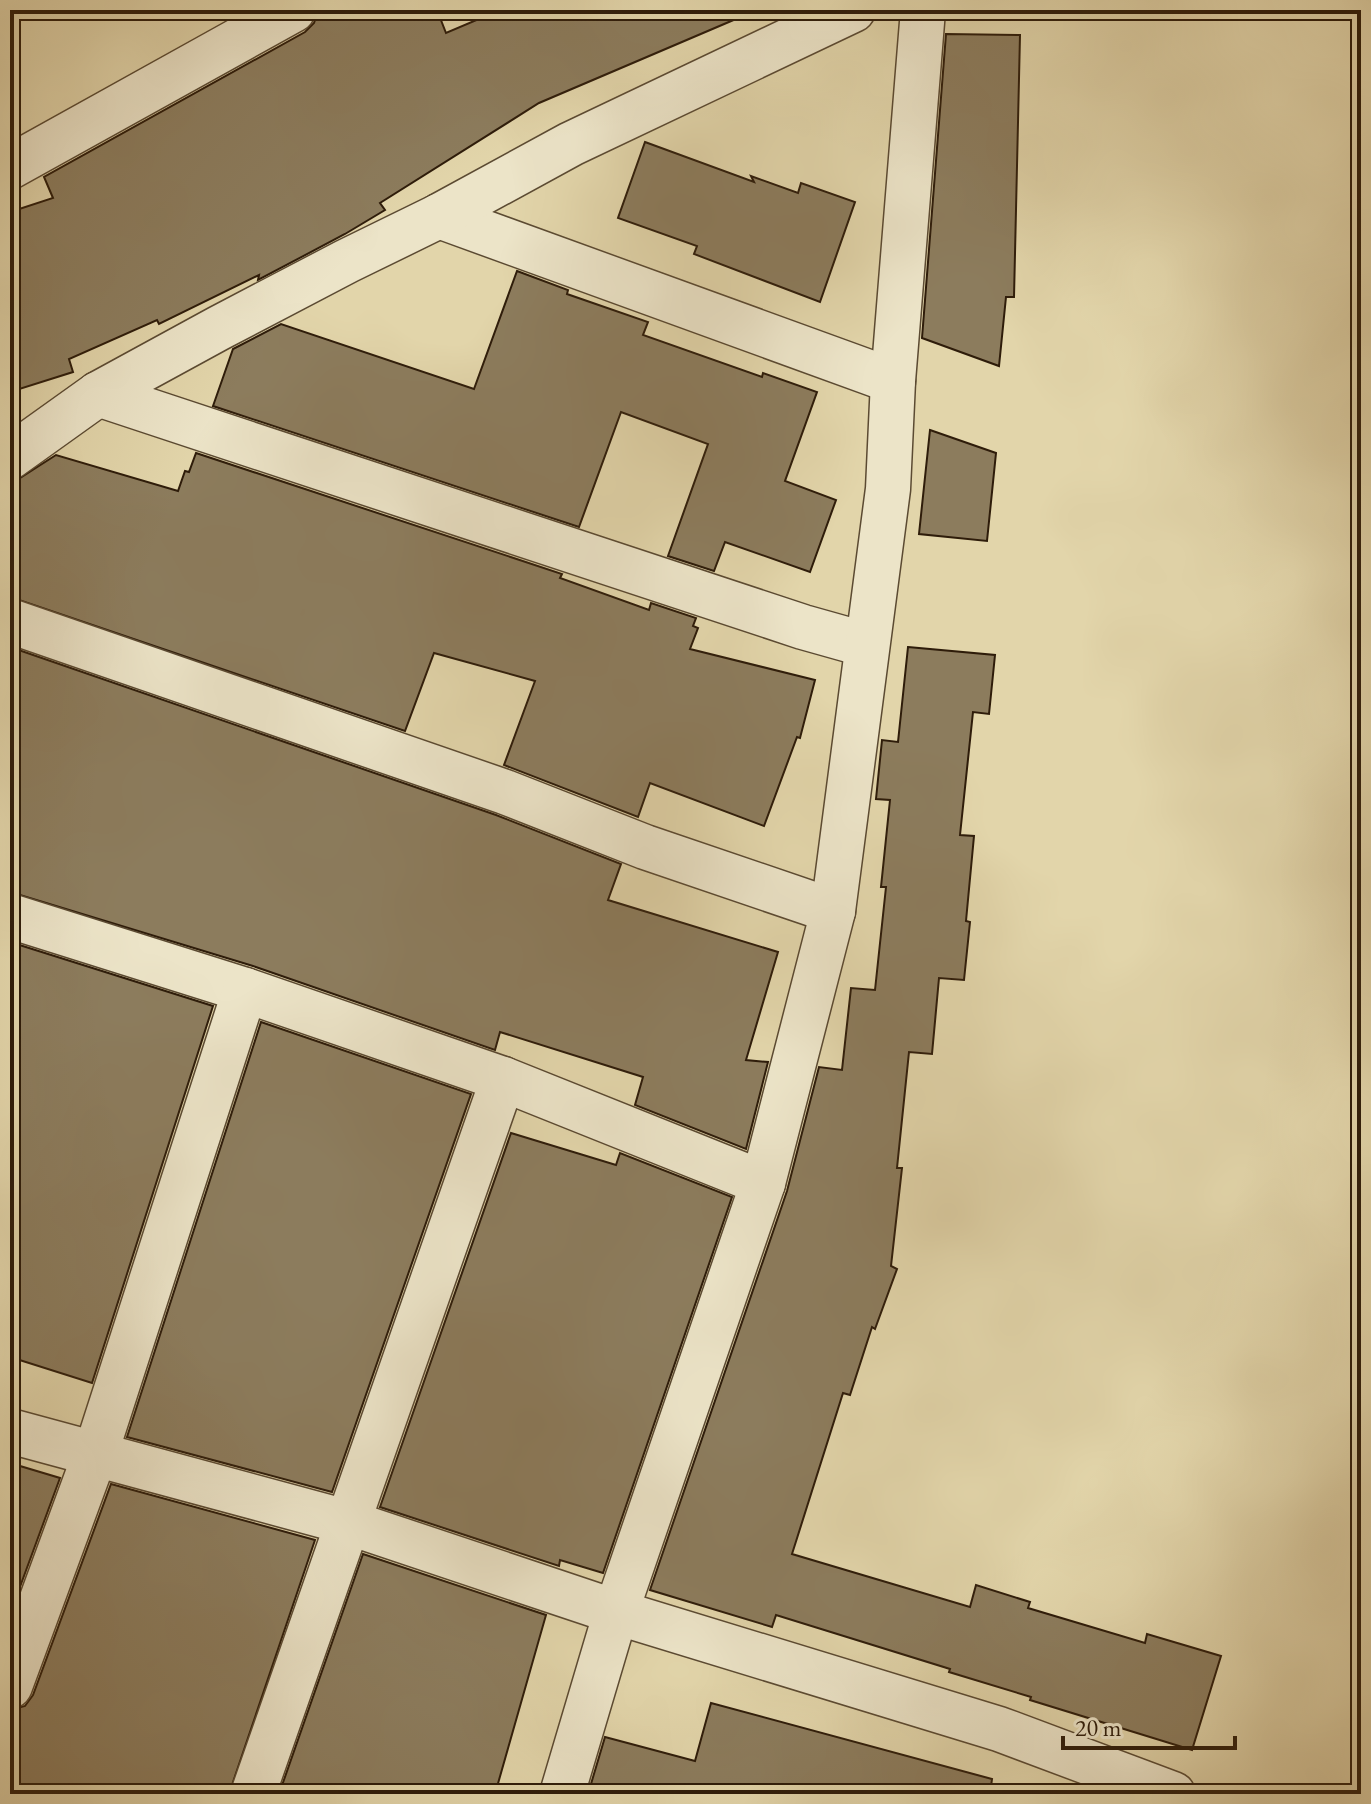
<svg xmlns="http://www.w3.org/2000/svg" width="1371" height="1804" viewBox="0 0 1371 1804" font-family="'EB Garamond',serif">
	<rect width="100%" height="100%" fill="#e2d5aa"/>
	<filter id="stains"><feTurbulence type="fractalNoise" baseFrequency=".0025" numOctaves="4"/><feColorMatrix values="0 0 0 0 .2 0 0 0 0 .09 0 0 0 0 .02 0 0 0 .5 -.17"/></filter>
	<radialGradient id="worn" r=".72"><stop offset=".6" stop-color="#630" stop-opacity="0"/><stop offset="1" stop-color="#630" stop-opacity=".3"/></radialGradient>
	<g fill="#8c7c5d" stroke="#2e1c0a" stroke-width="2">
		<polygon points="331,10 437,10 446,33 500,10 757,10 539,103 380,203 385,210 345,234 258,280 259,275 159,324 157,320 69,359 73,372 10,392 10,212 53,198 44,177 305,32 314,23 316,17"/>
		<polygon points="946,34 1020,35 1014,297 1006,297 999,366 922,338"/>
		<polygon points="645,142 754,182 751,176 798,193 801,183 855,202 820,302 694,254 697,246 618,218"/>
		<polygon points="517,271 568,290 567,294 648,322 643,335 762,377 763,373 817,392 785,481 836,500 810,572 725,542 714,571 668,556 708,444 621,412 579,527 213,406 233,349 281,324 474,389"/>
		<polygon points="930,430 996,453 987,541 919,534"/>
		<polygon points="196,453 562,574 560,578 649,610 651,603 696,618 693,626 698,628 690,649 815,680 800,738 797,737 764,826 650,783 638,817 504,765 535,681 434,653 405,731 10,597 10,504 17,480 56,455 178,491 185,471 189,472"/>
		<polygon points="10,647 496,815 621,864 608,900 778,952 746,1060 768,1062 746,1149 635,1105 643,1077 500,1032 495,1050 253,966 10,892"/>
		<polygon points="908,647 995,655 989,714 973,712 960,835 974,836 966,921 970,922 964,980 939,978 932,1054 909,1052 897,1168 902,1168 891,1266 897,1269 875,1329 872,1327 850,1395 843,1393 792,1554 970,1607 976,1585 1030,1602 1028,1608 1145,1643 1147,1634 1221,1656 1192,1750 1030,1700 1031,1697 949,1672 950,1669 776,1615 772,1627 650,1590 787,1191 819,1067 842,1070 851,988 875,990 886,887 881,887 890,800 876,799 882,740 898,742"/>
		<polygon points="10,942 213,1006 92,1383 10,1357"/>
		<polygon points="261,1022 471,1094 332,1492 127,1437"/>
		<polygon points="511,1133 616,1165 620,1153 732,1197 603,1573 560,1560 559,1566 380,1507"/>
		<polygon points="10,1463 60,1478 10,1614"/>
		<polygon points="111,1484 315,1540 229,1794 31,1794 10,1788 10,1710 25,1706 33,1695"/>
		<polygon points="363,1554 546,1615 495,1794 279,1794"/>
		<polygon points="711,1703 992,1779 990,1794 588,1794 605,1737 695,1761"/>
	</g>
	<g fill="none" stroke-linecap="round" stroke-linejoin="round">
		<defs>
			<g id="street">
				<polyline points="10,167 293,10"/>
				<polyline points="439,216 893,381"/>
				<polyline points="98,394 803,627 867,645"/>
				<polyline points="10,457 98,394 219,328 347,261 439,216 571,144 853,10"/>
				<polyline points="10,621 505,792 645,847 833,911"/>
				<polyline points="10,916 245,990 503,1079 763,1183"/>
				<polyline points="10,1431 350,1523 616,1612 999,1729 1173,1794"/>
				<polyline points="10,1686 96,1452 245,990"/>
				<polyline points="253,1794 503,1079"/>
				<polyline points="562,1794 616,1612 763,1183 833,911 888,489 893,381 923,10"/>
			</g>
		</defs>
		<use href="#street" stroke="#5b4a32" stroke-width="47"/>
		<use href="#street" stroke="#ece4c8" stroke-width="44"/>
	</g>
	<rect width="1371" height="1804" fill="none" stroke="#e2d5aa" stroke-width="40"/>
	<rect x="12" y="12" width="1347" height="1780" fill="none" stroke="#2e1c0a" stroke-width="4"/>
	<rect x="20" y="20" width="1331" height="1764" fill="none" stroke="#2e1c0a" stroke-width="2"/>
	<path d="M1063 1736v12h172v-12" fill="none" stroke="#2e1c0a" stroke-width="4"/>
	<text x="1075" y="1736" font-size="24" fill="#2e1c0a" stroke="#ece4c8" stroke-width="6" paint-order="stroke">20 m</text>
	<rect width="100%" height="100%" filter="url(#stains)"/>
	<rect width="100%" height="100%" fill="url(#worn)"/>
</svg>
